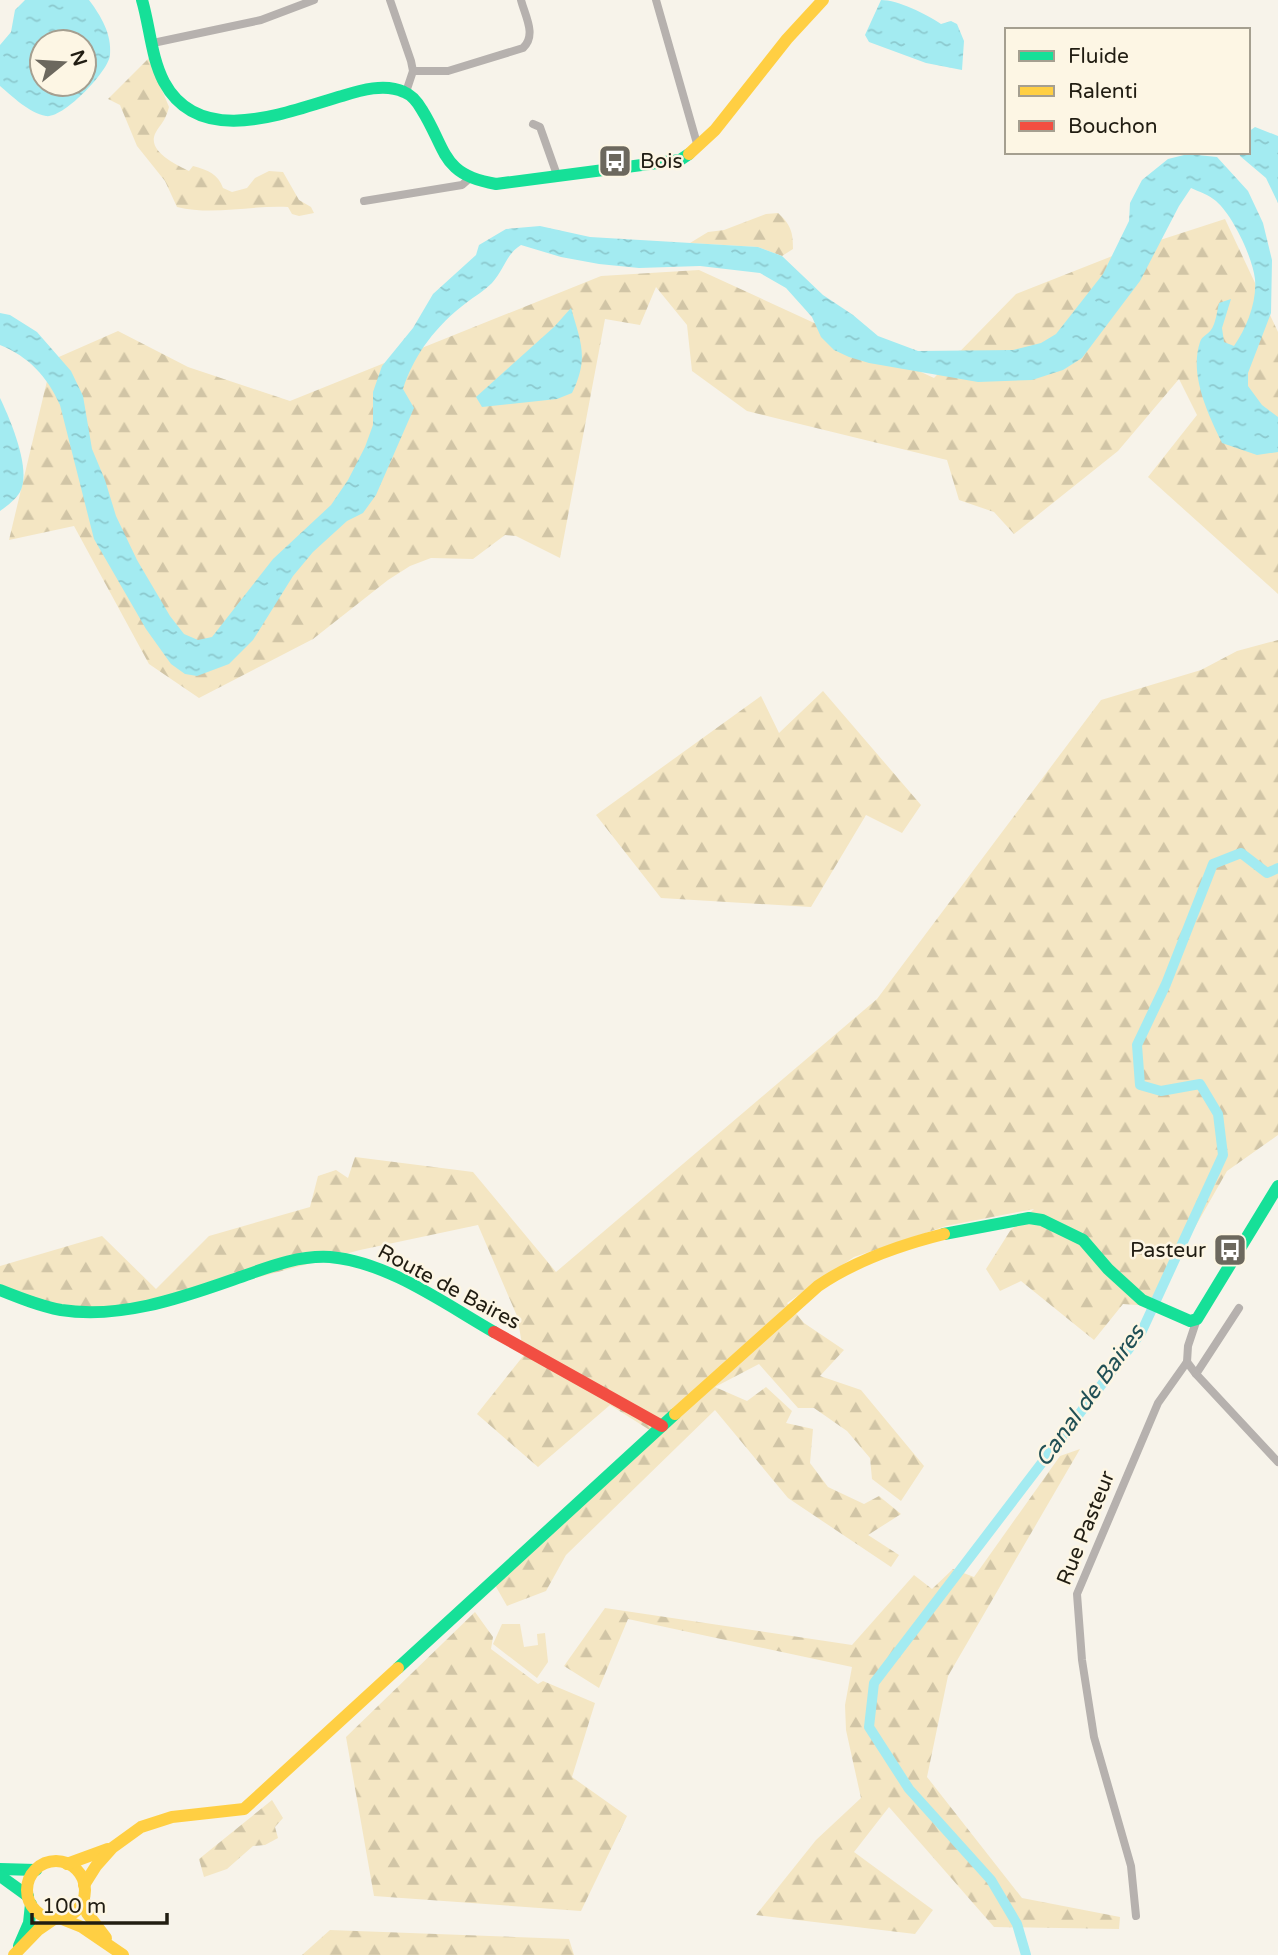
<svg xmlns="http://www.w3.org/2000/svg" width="1278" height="1955" viewBox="0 0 1278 1955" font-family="'Varela Round',sans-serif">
	<defs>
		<pattern id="forest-firs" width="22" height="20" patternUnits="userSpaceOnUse" patternTransform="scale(1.75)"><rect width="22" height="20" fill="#f4e6c3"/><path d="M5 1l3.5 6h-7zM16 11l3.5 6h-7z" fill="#d1c5a6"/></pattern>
		<pattern id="water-ripples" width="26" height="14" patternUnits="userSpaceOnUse" patternTransform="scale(1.75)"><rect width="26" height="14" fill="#a3ebf1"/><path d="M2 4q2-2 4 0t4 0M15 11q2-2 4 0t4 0" fill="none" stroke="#8cc9ce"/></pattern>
	</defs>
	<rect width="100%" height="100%" fill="#f7f3ea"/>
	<polygon fill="#f4e6c3" points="502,1624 520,1624 524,1647 538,1645 537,1634 545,1633 548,1662 537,1678 493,1644"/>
	<g fill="url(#forest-firs)">
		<path d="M 149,58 L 169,107 C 165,121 163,121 156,132 C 145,151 177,165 189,171 L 193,166 C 208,170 218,174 223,188 L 232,192 L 247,188 L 255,178 L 269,171 L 283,172 L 299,200 L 311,207 L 314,213 L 299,216 L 292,214 L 288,207 C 251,205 214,216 177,207 L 165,181 L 137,146 L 120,105 L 108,99 Z"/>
		<path d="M 778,213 C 791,225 793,232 793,249 L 782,256 L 758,247 L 690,243 L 708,232 L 724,230 L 766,214 Z"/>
		<polygon points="1225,219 1278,332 1278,594 1148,477 1197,415 1179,379 1118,451 1014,534 994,512 959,500 947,460 747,411 692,371 687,325 656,287 640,325 605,319 560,558 516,536 505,535 473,559 431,558 410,566 388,580 313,639 199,698 149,664 74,526 9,540 52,360 118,331 188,367 290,401 601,276 699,270 934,378 1016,294 1120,253"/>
		<polygon points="1278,640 1278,1135 1227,1171 1150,1306 1123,1304 1094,1340 1021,1281 1000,1291 986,1269 1010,1231 1034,1209 946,1226 854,1257 787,1303 804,1323 844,1350 820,1376 861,1390 924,1466 901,1501 872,1479 870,1458 847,1431 814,1408 798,1408 759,1364 715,1387 747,1401 766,1387 792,1411 786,1423 813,1429 810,1463 828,1487 864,1504 879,1496 901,1514 868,1535 899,1555 891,1567 788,1498 715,1410 566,1555 546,1591 507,1606 495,1585 656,1434 610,1405 538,1467 477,1414 524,1355 517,1316 478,1225 360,1250 136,1310 46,1308 0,1284 0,1266 102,1236 156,1289 209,1236 310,1207 318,1176 336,1170 348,1178 355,1157 473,1172 556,1272 877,999 1101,700 1201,670 1237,651"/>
		<polygon points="823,691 921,805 902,833 866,815 811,907 661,898 596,815 761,696 779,733"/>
		<polygon points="1080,1449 948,1676 927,1777 1022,1898 1120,1917 1119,1929 994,1927 889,1807 854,1852 933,1910 915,1934 756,1915 816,1840 861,1798 846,1730 845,1705 852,1667 628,1619 599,1688 564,1666 605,1608 852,1645 914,1575 932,1589 953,1569 974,1577 1060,1456"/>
		<polygon points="475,1612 493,1637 491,1649 538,1684 543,1681 595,1703 572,1777 627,1816 581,1911 374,1896 346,1737"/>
		<polygon points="272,1800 283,1818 275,1827 278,1838 265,1845 253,1846 227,1869 204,1877 199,1859"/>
		<polygon points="330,1930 569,1939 574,1955 302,1955"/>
	</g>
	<g fill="url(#water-ripples)" fill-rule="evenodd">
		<path d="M 25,0 L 89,0 C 101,16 112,34 110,55 C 109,71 63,119 46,116 C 29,113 12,96 0,86 L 0,45 L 11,32 L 15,10 ZM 42,42 L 84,42 L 84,84 L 42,84 Z"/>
		<path d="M 881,0 C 898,0 926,14 941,24 L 951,21 L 957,24 L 964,41 L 962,70 L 926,63 L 869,42 L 865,35 Z"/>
		<polygon points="1255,127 1278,136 1278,203 1266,178 1240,156 1239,152 1248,152 1248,132"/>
		<path d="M 1188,154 L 1217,157 L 1248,191 L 1263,223 L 1272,260 L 1271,313 L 1248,373 L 1248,386 L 1262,405 L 1278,417 L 1278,452 L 1257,455 L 1222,443 C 1208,414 1189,375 1200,342 C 1202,336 1207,335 1211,330 C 1216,323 1217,311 1219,303 L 1231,299 L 1222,328 L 1224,342 L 1234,346 C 1247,327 1257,302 1255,279 C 1252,256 1233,216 1216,201 C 1209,195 1200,192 1191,188 L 1179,206 L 1140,281 L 1082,358 L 1063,370 L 1032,380 L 978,382 L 869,363 L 849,357 L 834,350 L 821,337 L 812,317 L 786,288 L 760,273 L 700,266 L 639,268 L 599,264 L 561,257 L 521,245 C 506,254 504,270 492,283 C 484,291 475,296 466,303 C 437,325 414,354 403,389 L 414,408 L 376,495 L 363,513 L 347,521 L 313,552 L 293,576 L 253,640 L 229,664 L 197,676 L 185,674 L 171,664 L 146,629 L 94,539 L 60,405 C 47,376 29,357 0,345 L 0,313 L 10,315 L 37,332 L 71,371 L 83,396 L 92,449 L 105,480 L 116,516 L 137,560 L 170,616 L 184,634 L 198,640 L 212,637 L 273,559 L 331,505 L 348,480 L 365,447 L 373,425 L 373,392 L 382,366 L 413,328 L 433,294 L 476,255 L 479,245 L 506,229 L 540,226 L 590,237 L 758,247 L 782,256 L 823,295 L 853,315 L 878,336 L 918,351 L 1013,350 L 1041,343 L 1056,334 L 1103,274 L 1129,221 L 1130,203 L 1142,180 L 1168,159 Z"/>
		<path d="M 571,308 C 581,343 589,358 572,393 L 557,399 L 482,407 L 476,397 L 554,327 Z"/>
		<path d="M 0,398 C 10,419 32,470 20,492 C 16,499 6,507 0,511 Z"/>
	</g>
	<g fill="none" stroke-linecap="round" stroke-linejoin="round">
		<polyline stroke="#a3ebf1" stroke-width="10" points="1026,1955 1017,1924 991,1880 909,1789 869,1727 874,1683 1141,1333 1223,1155 1218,1114 1200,1084 1161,1091 1140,1085 1137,1045 1166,984 1213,864 1241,853 1267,873 1278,868"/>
		<g stroke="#b6b1ae" stroke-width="8">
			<polyline points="390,0 411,61 413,71 406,92"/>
			<polyline points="656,0 698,147"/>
			<polyline points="153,43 261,20 314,0"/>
			<path d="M 413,71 L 448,71 L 523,48 C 537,35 525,16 521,0"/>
			<polyline points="533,124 540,127 557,175"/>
			<polyline points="364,201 462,185 470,178"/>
			<polyline points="1187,1362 1196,1374 1278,1462"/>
			<polyline points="1196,1374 1239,1308"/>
			<polyline points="1136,1916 1131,1866 1094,1737 1082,1660 1077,1594 1158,1403 1187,1362 1188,1346 1197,1319"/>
		</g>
		<g stroke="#16e098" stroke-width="12">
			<path d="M 142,0 C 150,27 151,57 164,82 C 200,149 286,112 342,96 C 361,90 385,83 404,92 C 412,95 418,103 422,110 C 447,150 441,175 496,184 L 680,160 L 689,154"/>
			<polyline points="944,1234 1029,1218 1042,1220 1083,1240 1108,1269 1142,1300 1190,1321 1197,1319 1278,1186"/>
			<path d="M 0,1290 C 20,1298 40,1306 61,1310 C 119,1319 178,1299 232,1280 C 264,1269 296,1255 330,1257 C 388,1262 445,1304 494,1332"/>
			<polyline points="398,1668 675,1414"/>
			<polyline points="0,1869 36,1870"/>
			<polyline points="0,1876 28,1896"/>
			<polyline points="19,1946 29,1923 31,1904"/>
		</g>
		<g stroke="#ffcf43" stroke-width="12">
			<polyline points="689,154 715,130 787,39 823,0"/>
			<path d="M 675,1414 L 818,1286 C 856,1260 900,1245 944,1234"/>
			<circle cx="56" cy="1890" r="29"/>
			<polyline points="67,1864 108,1849"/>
			<polyline points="84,1885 96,1866 112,1848 141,1827 172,1817 244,1809 398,1668"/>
			<polyline points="84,1899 87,1913 106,1938"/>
			<polyline points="62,1919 82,1927 123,1955"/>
			<polyline points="14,1955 38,1930 54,1919"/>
		</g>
		<polyline stroke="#f24e42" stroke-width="12" points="494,1332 662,1426"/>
	</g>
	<defs>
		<symbol id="bus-square" viewBox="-11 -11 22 22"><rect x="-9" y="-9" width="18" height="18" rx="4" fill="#6c685e" stroke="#fdf6e4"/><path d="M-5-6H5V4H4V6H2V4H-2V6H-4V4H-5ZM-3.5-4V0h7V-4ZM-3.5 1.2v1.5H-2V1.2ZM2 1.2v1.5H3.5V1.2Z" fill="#fff"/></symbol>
	</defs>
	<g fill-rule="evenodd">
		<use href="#bus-square" x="596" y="142" width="38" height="38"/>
		<use href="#bus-square" x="1211" y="1231" width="38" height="38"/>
	</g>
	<g text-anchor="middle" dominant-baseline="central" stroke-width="5" stroke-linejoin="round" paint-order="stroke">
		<g font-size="21" fill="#211d12" stroke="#fdf6e4" text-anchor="start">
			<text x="640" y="161">Bois</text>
			<text x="1206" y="1250" text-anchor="end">Pasteur</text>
		</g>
		<g font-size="21" fill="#211d12" stroke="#fdf6e4">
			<text transform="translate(449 1287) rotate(28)">Route de Baires</text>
			<text transform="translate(1086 1528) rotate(-68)">Rue Pasteur</text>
		</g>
		<g font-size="23" font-style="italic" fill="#215055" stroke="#fdf6e4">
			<text transform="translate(1090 1396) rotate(-54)">Canal de Baires</text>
		</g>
	</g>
	<rect x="1005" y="28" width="245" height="126" fill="#fdf6e4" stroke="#a59f90" stroke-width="2"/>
	<rect x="1019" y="51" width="35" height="10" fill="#16e098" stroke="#a59f90" stroke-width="2"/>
	<text x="1068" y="63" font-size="21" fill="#211d12">Fluide</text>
	<rect x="1019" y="86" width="35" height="10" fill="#ffcf43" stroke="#a59f90" stroke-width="2"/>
	<text x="1068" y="98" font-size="21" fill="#211d12">Ralenti</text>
	<rect x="1019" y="121" width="35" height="10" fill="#f24e42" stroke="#a59f90" stroke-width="2"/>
	<text x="1068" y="133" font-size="21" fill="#211d12">Bouchon</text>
	<g transform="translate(63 63) rotate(72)"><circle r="33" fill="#fdf6e4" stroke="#a59f90" stroke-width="2"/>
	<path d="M0-5L12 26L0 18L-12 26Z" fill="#6c685e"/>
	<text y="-10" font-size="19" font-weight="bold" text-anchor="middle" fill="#211d12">N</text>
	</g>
	<path d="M32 1913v10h135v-10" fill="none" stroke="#211d12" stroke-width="3.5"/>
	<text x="42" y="1913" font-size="21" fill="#211d12" stroke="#fdf6e4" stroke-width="5" paint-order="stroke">100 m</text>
</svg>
